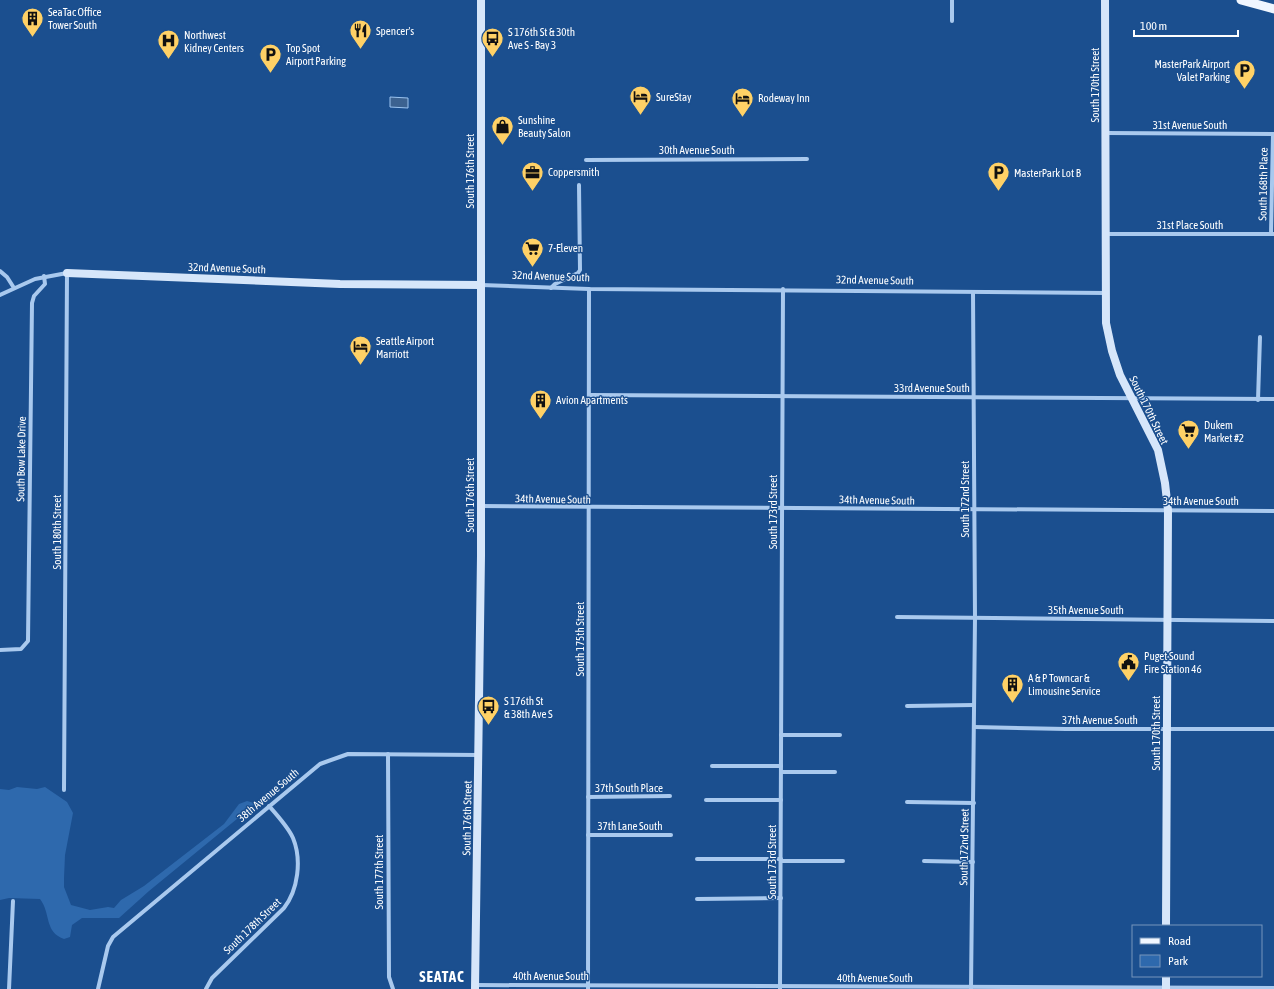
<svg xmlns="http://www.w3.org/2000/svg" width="1274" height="989" viewBox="0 0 1274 989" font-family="'Asap Condensed',sans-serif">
	<rect width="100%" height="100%" fill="#1b4f8f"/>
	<path fill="#2e69ad" d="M 17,787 L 37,789 L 45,787 L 67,802 L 73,813 L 65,855 L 64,878 L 64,887 L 71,905 L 90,910 L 108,907 L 114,908 L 121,900 L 144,886 L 224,824 L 239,804 L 247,801 L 254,803 L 254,805 L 149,891 L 119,918 L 82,918 L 72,925 L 70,937 L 64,939 C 44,932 51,913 40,899 L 9,898 L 0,900 L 0,789 L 9,790 Z"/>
	<polygon fill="#3c6290" stroke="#9cc4f0" points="390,97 408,98 408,108 390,107"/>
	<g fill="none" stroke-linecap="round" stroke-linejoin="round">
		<g stroke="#a9c9ee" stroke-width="4">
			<polyline points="952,21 952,0"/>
			<polyline points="1106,133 1274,134"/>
			<polyline points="586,160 807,159"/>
			<polyline points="1106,234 1274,234"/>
			<polyline points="1271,234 1273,134"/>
			<polyline points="0,271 7,277 14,288"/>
			<polyline points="481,285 589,289 1106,293"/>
			<polyline points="551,288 555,284 578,273 580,270 579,185"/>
			<polyline points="0,295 35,279 67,273 64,790"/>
			<polyline points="590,395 1274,399"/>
			<polyline points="1258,400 1260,337"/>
			<polyline points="481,506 1274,511"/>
			<polyline points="897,617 1274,621"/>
			<polyline points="0,650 21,649 28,641 32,303 34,296 45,284 44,276"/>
			<polyline points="907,706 974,705"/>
			<polyline points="974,727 1066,729 1274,729"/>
			<polyline points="781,735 840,735"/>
			<polyline points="388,754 389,977 393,989"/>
			<polyline points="712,766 781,766"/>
			<polyline points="781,772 835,772"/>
			<polyline points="588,797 670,796"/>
			<polyline points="706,800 781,800"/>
			<polyline points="907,802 974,803"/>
			<polyline points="588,835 671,835"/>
			<polyline points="697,859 781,859"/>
			<polyline points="781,861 843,861"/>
			<polyline points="924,861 973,862"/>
			<polyline points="697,899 781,898"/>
			<polyline points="475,985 1274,988"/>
			<polyline points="9,989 13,901"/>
			<polyline points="98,989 108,946 113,937 320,764 348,754 479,755"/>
			<path d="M 206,989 L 212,978 L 284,908 C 298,890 302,860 293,838 C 288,827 277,815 269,806"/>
			<polyline points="588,989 589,289"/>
			<polyline points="780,989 783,289"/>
			<polyline points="971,989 975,618 973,292"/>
		</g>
		<g stroke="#d6e6fa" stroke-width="8">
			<polyline points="1105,0 1106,323 1112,351 1120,375 1158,450 1165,483 1168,510 1166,926"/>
			<polyline points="67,273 340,284 481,285"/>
			<polyline points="475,989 481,556 481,0"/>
			<polyline points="1166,989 1166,976"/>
		</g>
		<polyline stroke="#f0f6ff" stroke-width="9" points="1241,0 1274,9"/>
	</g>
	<defs>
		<symbol id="building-pin" viewBox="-11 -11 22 30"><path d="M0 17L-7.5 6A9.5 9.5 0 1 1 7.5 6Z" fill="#ffd166" stroke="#1b4f8f"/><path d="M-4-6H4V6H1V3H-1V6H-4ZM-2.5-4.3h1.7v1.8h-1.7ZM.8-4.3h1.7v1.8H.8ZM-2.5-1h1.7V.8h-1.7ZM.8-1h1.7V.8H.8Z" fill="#111"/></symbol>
		<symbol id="restaurant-pin" viewBox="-11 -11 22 30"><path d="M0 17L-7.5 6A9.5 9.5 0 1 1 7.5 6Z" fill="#ffd166" stroke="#1b4f8f"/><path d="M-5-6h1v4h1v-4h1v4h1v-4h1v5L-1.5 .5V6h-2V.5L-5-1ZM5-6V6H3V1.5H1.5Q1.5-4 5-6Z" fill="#111"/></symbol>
		<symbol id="bus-pin" viewBox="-11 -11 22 30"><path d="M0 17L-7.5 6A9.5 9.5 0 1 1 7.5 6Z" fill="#ffd166" stroke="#1b4f8f"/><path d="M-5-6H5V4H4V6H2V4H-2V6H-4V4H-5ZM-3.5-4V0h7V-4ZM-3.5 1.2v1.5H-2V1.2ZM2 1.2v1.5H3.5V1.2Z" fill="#111"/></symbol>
		<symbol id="hospital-pin" viewBox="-11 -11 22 30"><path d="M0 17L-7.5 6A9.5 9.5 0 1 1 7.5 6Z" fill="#ffd166" stroke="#1b4f8f"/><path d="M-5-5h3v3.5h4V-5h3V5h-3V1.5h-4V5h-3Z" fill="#111"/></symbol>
		<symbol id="parking-pin" viewBox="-11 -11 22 30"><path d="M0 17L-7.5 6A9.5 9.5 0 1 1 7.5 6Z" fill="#ffd166" stroke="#1b4f8f"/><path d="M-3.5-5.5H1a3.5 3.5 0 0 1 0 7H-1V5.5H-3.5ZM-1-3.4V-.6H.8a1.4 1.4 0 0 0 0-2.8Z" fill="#111"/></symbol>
		<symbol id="hotel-pin" viewBox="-11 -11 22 30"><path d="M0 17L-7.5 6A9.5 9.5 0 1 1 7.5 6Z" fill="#ffd166" stroke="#1b4f8f"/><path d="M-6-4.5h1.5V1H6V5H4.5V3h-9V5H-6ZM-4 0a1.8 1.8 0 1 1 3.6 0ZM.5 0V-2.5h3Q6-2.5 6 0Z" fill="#111"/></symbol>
		<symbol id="shop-pin" viewBox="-11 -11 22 30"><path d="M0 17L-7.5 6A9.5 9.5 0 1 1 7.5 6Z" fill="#ffd166" stroke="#1b4f8f"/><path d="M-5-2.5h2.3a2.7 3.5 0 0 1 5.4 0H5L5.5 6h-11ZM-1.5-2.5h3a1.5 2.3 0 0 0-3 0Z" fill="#111"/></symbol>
		<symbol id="office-pin" viewBox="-11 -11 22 30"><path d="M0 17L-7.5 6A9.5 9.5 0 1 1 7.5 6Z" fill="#ffd166" stroke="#1b4f8f"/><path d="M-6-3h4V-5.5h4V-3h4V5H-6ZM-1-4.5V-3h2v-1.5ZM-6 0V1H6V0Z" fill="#111"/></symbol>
		<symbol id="supermarket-pin" viewBox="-11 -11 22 30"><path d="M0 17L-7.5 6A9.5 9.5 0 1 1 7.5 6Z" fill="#ffd166" stroke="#1b4f8f"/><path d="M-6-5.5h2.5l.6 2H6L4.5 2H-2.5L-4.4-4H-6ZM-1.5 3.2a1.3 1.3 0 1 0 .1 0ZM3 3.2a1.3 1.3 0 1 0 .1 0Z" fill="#111"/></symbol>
		<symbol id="civic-pin" viewBox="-11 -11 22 30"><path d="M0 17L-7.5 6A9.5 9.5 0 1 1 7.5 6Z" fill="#ffd166" stroke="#1b4f8f"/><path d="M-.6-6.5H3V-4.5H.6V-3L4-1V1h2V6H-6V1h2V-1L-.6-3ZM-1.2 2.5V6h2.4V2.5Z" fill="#111"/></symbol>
	</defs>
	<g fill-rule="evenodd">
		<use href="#building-pin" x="20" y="6" width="25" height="34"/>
		<use href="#restaurant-pin" x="348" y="18" width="25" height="34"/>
		<use href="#bus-pin" x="480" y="26" width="25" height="34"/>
		<use href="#hospital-pin" x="156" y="28" width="25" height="34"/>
		<use href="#parking-pin" x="258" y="42" width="25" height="34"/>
		<use href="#parking-pin" x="1232" y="58" width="25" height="34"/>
		<use href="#hotel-pin" x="628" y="84" width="25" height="34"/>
		<use href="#hotel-pin" x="730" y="86" width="25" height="34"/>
		<use href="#shop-pin" x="490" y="114" width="25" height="34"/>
		<use href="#office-pin" x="520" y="160" width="25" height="34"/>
		<use href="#parking-pin" x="986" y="160" width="25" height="34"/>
		<use href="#supermarket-pin" x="520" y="236" width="25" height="34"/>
		<use href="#hotel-pin" x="348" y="334" width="25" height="34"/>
		<use href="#building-pin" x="528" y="388" width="25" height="34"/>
		<use href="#supermarket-pin" x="1176" y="418" width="25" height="34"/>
		<use href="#civic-pin" x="1116" y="650" width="25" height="34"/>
		<use href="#building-pin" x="1000" y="672" width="25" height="34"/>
		<use href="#bus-pin" x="476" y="694" width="25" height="34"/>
	</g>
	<g text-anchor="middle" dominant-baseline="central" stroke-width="3" stroke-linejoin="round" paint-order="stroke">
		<g font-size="11" fill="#fff" stroke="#1b4f8f" text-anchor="start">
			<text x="48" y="12">SeaTac Office<tspan x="48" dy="13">Tower South</tspan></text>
			<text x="376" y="31">Spencer's</text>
			<text x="508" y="32">S 176th St &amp; 30th<tspan x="508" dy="13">Ave S - Bay 3</tspan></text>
			<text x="184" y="35">Northwest<tspan x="184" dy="13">Kidney Centers</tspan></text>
			<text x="286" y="48">Top Spot<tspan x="286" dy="13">Airport Parking</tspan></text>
			<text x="1230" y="64" text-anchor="end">MasterPark Airport<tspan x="1230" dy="13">Valet Parking</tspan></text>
			<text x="656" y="97">SureStay</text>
			<text x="758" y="98">Rodeway Inn</text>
			<text x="518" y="120">Sunshine<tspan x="518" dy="13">Beauty Salon</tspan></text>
			<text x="548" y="172">Coppersmith</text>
			<text x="1014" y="173">MasterPark Lot B</text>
			<text x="548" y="248">7-Eleven</text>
			<text x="376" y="341">Seattle Airport<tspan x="376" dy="13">Marriott</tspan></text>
			<text x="556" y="400">Avion Apartments</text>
			<text x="1204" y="425">Dukem<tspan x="1204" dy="13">Market #2</tspan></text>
			<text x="1144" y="656">Puget Sound<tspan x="1144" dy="13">Fire Station 46</tspan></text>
			<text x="1028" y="678">A &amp; P Towncar &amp;<tspan x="1028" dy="13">Limousine Service</tspan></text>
			<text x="504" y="701">S 176th St<tspan x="504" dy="13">&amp; 38th Ave S</tspan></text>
		</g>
		<g font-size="11" fill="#fff" stroke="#1b4f8f">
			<text transform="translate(1095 85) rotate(-90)">South 170th Street</text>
			<text x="1190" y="125">31st Avenue South</text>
			<text x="697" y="150">30th Avenue South</text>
			<text transform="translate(470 171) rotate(-90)">South 176th Street</text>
			<text transform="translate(1263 184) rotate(-89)">South 168th Place</text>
			<text x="1190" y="225">31st Place South</text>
			<text transform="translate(227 268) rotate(2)">32nd Avenue South</text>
			<text transform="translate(551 276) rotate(2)">32nd Avenue South</text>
			<text transform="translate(875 280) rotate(1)">32nd Avenue South</text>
			<text x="932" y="388">33rd Avenue South</text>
			<text transform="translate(1149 410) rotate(64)">South 170th Street</text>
			<text transform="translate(21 459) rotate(-89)">South Bow Lake Drive</text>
			<text transform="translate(470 495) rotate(-90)">South 176th Street</text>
			<text transform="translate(553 499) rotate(1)">34th Avenue South</text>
			<text transform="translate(965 499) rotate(-90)">South 172nd Street</text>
			<text transform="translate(877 500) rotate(1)">34th Avenue South</text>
			<text x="1201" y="501">34th Avenue South</text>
			<text transform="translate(773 512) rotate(-90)">South 173rd Street</text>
			<text transform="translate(57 532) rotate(-90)">South 180th Street</text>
			<text x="1086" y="610">35th Avenue South</text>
			<text transform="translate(580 639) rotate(-90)">South 175th Street</text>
			<text x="1100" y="720">37th Avenue South</text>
			<text transform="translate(1156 733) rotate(-90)">South 170th Street</text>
			<text x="629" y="788">37th South Place</text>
			<text transform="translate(268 795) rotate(-40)">38th Avenue South</text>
			<text transform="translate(467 818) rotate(-89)">South 176th Street</text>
			<text x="630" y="826">37th Lane South</text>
			<text transform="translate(964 847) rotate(-89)">South 172nd Street</text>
			<text transform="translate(772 862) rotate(-90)">South 173rd Street</text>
			<text transform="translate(379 872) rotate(-90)">South 177th Street</text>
			<text transform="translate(252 926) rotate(-44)">South 178th Street</text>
			<text x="551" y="976">40th Avenue South</text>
			<text x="875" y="978">40th Avenue South</text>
		</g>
		<g font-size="15" font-weight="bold" letter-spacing="1" fill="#fff" stroke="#1b4f8f">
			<text x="442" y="976">SEATAC</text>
		</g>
	</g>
	<rect x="1132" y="925" width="130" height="52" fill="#1b4f8f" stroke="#7695bc"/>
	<rect x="1140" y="938" width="20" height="6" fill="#f0f6ff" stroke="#7695bc"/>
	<text x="1168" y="945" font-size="12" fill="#ffffff">Road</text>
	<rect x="1140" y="955" width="20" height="12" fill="#2e69ad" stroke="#7695bc"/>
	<text x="1168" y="965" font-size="12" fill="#ffffff">Park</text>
	<path d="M1134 30v6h104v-6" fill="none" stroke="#ffffff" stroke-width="2"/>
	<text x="1140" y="30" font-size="12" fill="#ffffff" stroke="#1b4f8f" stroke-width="3" paint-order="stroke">100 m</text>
</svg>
